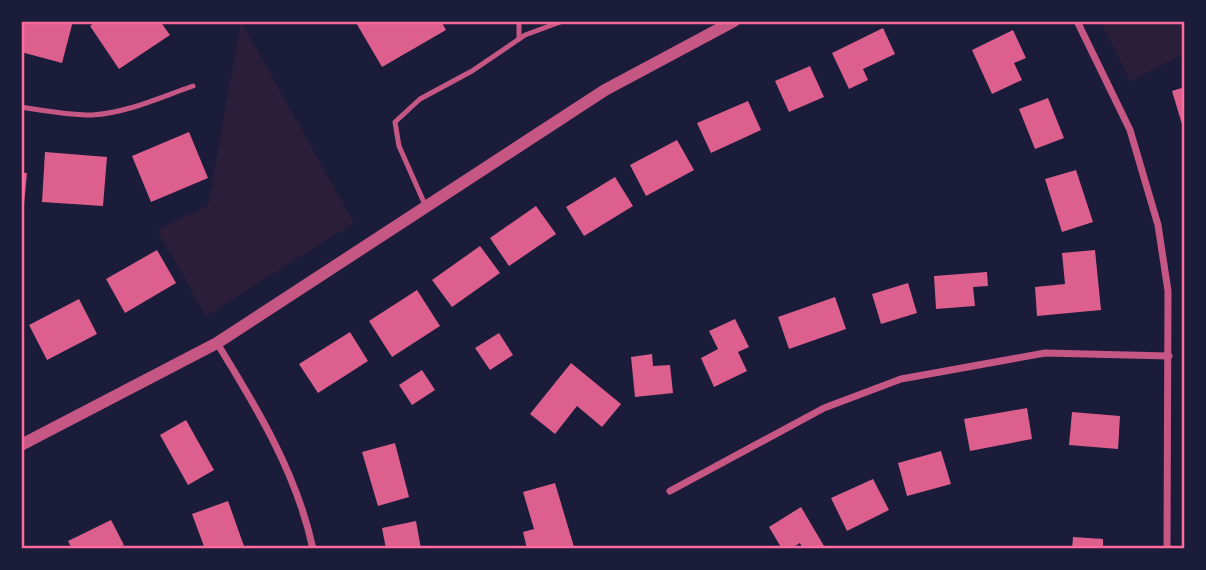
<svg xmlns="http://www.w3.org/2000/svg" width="1206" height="570" viewBox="0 0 1206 570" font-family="Mulish,sans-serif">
	<rect width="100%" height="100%" fill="#1b1b3a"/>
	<g fill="#2a1e3b">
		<polygon points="241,21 354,223 206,316 157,230 208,205"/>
		<polygon points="1100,21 1185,21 1185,53 1131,82"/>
	</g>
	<g fill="#dd5f8e">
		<polygon points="21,21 73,21 62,63 21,52"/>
		<polygon points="97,21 160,21 170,35 119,69 90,26"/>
		<polygon points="355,21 441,21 446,30 382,67"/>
		<polygon points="883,28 895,54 863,69 868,80 849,89 832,53"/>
		<polygon points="1013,30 1026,58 1014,63 1022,80 992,94 972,50"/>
		<polygon points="810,66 824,97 789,112 775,81"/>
		<polygon points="1185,87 1185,131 1184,131 1172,91"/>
		<polygon points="1048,98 1064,138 1035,149 1019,109"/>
		<polygon points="748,101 761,130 711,153 697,123"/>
		<polygon points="189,132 208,178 151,202 132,156"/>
		<polygon points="677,140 694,170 646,196 630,165"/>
		<polygon points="45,152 107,157 103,206 42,202"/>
		<polygon points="1076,170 1093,222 1062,232 1045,179"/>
		<polygon points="21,173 27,173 23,215 21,215"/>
		<polygon points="615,177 633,206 584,236 566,207"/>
		<polygon points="536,206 556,234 509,266 490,238"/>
		<polygon points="480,246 500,273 452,307 432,280"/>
		<polygon points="157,250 176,283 125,313 106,279"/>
		<polygon points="1095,250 1101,310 1037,316 1035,287 1065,284 1062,253"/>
		<polygon points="987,272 988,286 973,287 975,306 936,309 934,276"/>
		<polygon points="908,283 917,313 881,324 872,294"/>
		<polygon points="417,290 440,326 392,357 369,321"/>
		<polygon points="835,297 846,329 789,349 778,317"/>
		<polygon points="79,299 97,334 47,360 29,325"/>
		<polygon points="735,319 749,347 738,352 747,371 714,387 701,358 718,349 709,331"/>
		<polygon points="350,332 368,361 318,393 299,364"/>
		<polygon points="499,333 513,355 490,370 475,348"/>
		<polygon points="652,354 653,366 670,365 673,393 635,397 631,357"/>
		<polygon points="571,363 621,404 602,427 577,406 555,434 530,414"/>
		<polygon points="422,370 435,390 412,405 399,385"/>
		<polygon points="1027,408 1032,439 970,451 964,419"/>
		<polygon points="1072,412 1120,416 1118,449 1069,445"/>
		<polygon points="186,420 214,470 188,485 160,435"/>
		<polygon points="395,443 409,497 378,506 362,452"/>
		<polygon points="941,451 951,484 907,496 898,463"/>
		<polygon points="873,479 889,510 847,531 831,498"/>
		<polygon points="555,483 574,547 566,549 527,549 523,532 534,529 523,492"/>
		<polygon points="228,501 245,549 205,549 192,514"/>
		<polygon points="801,507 824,546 820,549 803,549 800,543 790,549 782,549 769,527"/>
		<polygon points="111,520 124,545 116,549 72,549 68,541"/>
		<polygon points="416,521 421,549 386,549 382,528"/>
		<polygon points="1073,537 1103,539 1103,549 1072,549"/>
	</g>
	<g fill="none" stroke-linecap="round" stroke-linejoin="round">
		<g stroke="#c65784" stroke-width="5">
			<polyline points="519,39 519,21"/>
			<path d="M 21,107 C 45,111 68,115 92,115 C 127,113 161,97 193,86"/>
			<polyline points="426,207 399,146 395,122 420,99 472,71 525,35 563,21"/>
		</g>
		<g stroke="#c65784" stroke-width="7">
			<polyline points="1077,21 1130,130 1158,225 1168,291 1167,549"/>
			<path d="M 217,343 C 257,408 297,474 313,549"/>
			<polyline points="670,491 824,408 901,379 1045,353 1169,356"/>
		</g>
		<polyline stroke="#c65784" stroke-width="12" points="21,445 217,343 605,90 734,21"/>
	</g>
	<rect width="1206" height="570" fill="none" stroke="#1b1b3a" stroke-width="46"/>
	<rect x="23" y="23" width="1160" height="524" fill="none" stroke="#ff6b9d" stroke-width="2.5"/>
</svg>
